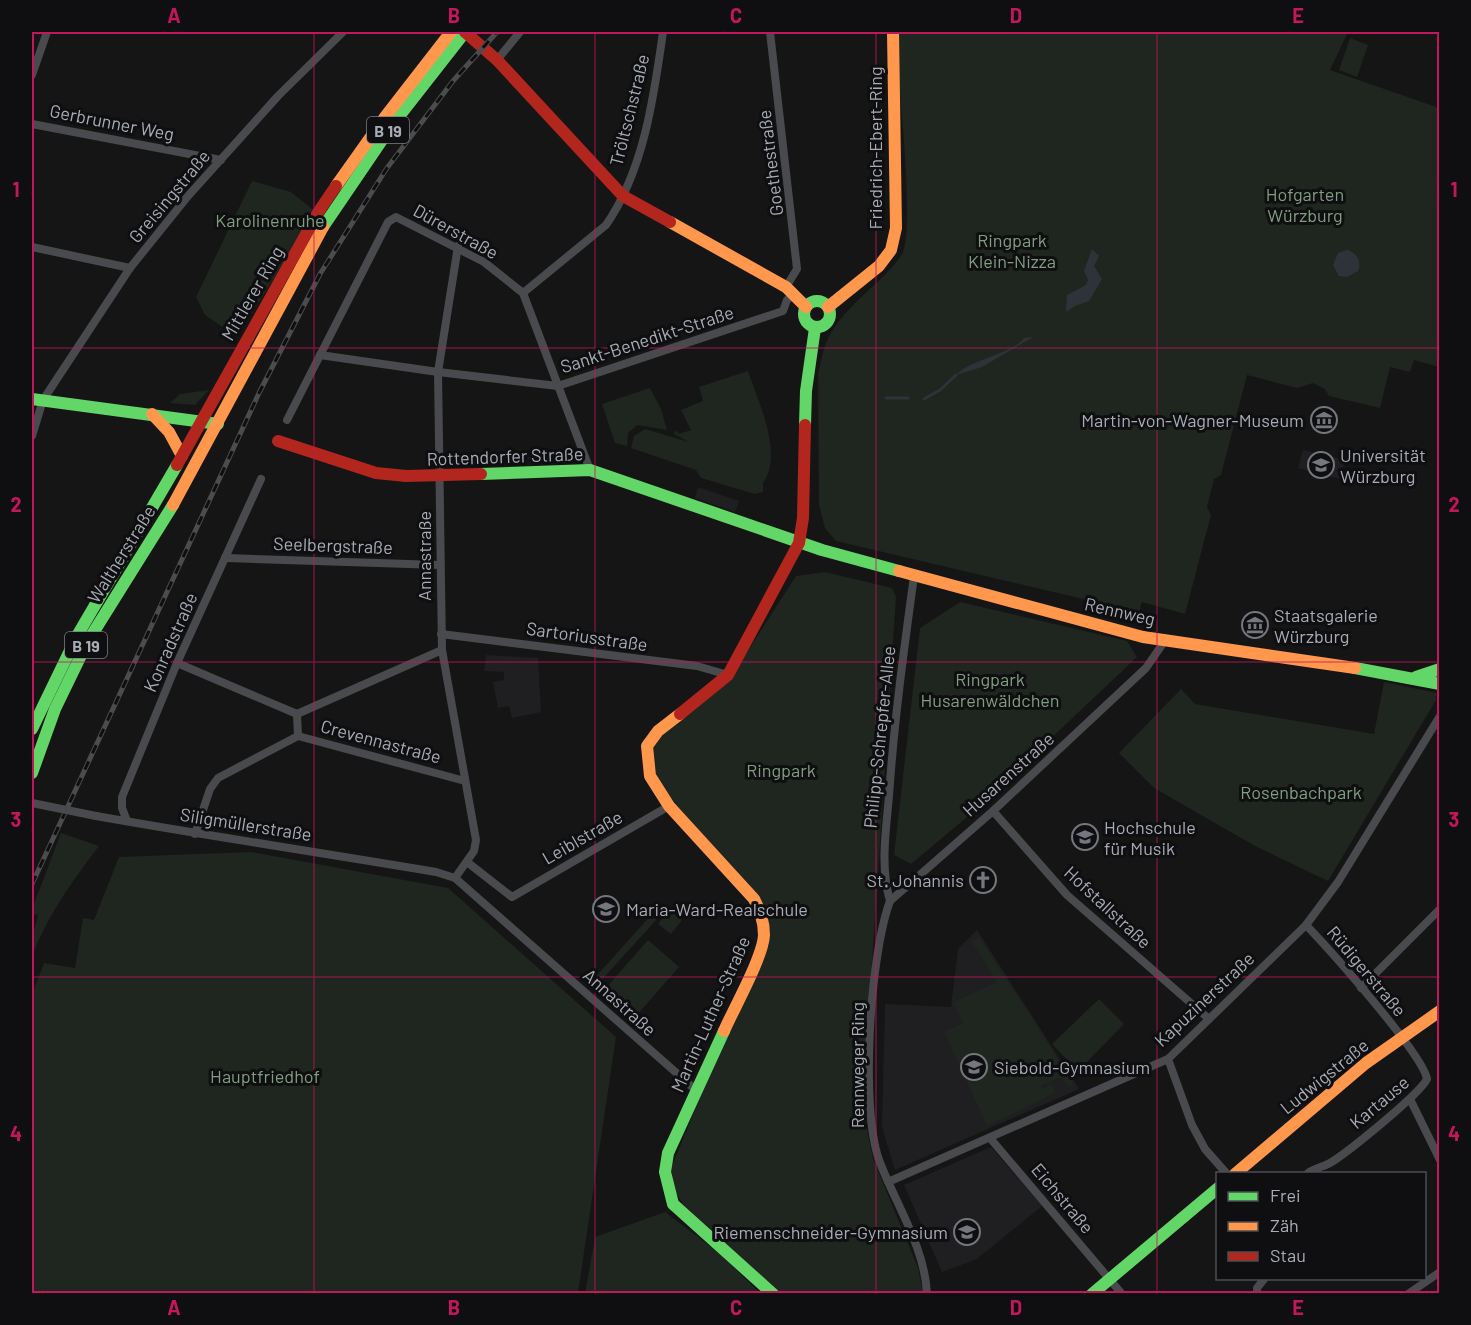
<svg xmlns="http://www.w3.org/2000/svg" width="1471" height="1325" viewBox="0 0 1471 1325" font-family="Barlow,sans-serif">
	<rect width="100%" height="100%" fill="#151515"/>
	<g fill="#1f1f21">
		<polygon points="1303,450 1345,460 1340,479 1298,468"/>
		<polygon points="698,487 739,501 735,512 695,498"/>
		<polygon points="486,655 538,658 541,712 512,718 509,706 498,708 493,682 504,680 504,672 484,671"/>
		<polygon points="977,930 1079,1089 895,1170 882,1127 885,1004 951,1007 958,949"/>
		<polygon points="991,1147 1042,1206 977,1259 942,1272 904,1185"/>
	</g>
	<g fill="#1f251f">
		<path d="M 894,32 L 1348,32 L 1330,70 L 1439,108 L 1439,367 L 1414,360 L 1410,372 L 1390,367 L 1380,408 L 1329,396 L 1325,389 L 1313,383 L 1297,388 L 1247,375 L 1221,475 L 1214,479 L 1207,507 L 1211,515 L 1185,614 L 1142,602 L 1139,612 L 836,541 L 825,528 L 819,504 L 818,374 C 821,362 823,349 828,338 C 845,305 880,285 901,256 C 917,234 897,67 894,32 Z"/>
		<polygon points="1350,38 1368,45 1357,77 1339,70"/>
		<polygon points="252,181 291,192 316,212 237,337 205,315 196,297"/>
		<path d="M 748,371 C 758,401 784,454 763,483 L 763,492 L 755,494 L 701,478 L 696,470 L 631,448 L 634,436 L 645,429 L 689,442 L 674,434 L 676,430 L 679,434 L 691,430 L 681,410 L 703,401 L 699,387 Z"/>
		<polygon points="650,388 661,409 667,430 637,425 628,433 627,446 615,443 602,404"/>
		<polygon points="209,390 195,405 170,403 180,394"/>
		<path d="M 825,572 L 892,588 L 896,597 C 888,714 881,831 873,948 C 869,1012 855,1099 874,1161 L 918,1268 L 923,1293 L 778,1293 L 684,1205 L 672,1187 L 672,1166 L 759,953 L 764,921 L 663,792 L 649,766 L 650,746 L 661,734 L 729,680 L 796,576 Z"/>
		<polygon points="960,602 1127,641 1137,657 972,813 911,864 894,855 920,628"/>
		<polygon points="1384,682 1437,693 1436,700 1328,881 1255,846 1154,788 1119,753 1181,689 1195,704 1374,734"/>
		<path d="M 61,833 L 99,846 C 73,880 47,916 32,957 L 32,938 L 38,915 L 32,914 L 32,909 Z"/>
		<polygon points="251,852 448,888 616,1037 578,1293 32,1293 32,994 44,963 75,968 83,918 94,920 119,857"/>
		<polygon points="661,904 667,908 597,985 592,981"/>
		<polygon points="669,910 682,920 671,934 658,924"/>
		<polygon points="979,937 1074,1083 1068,1087 1061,1077 1041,1086 1042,1088 1052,1084 1056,1093 987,1126 944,1032 963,1023 953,1002 997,982 972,942"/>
		<polygon points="648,940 679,967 636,1016 605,989"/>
		<polygon points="1099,999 1124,1024 1078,1071 1052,1044"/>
		<polygon points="665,1212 719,1253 760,1293 585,1294 595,1237"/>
	</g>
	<g fill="#2c3439">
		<polygon points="1092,249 1099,256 1094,266 1102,279 1089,301 1075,306 1066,312 1067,295 1086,285 1088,280 1084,271"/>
		<path d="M 1347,250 C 1357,253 1362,261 1358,271 L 1347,277 L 1339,276 L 1333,265 L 1338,253 Z"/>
		<path d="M 1033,337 L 982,367 L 956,375 C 970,359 1013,354 1024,338 Z"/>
	</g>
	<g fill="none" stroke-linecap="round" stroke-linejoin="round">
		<g stroke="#2c3439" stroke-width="3">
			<polyline points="886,398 908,398"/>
			<polyline points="924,399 940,390 956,375"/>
		</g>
		<g stroke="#494a4d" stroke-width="8">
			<polyline points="770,32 797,269 786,287"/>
			<polyline points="497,60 520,32"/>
			<polyline points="32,75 47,32"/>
			<polyline points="32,124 221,160"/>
			<polyline points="32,247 130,268"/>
			<path d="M 523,293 L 606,225 C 644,170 654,96 663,32"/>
			<polyline points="320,355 438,372 558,386 783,311 787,300 794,294"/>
			<polyline points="287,420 388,222 396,217 484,262 523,293 590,470"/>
			<polyline points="32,436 43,400 130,268 188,196 278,96 343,32"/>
			<polyline points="225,558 439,565"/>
			<polyline points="441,634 697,666 728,675"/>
			<polyline points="177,663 297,714"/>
			<polyline points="297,714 442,650"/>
			<polyline points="297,714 298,736"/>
			<polyline points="298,736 465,781"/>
			<polyline points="993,811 1067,895 1209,1019"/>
			<path d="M 96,816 C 209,836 323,853 436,872 L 455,878 L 697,1091"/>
			<polyline points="127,821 122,808 122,797 177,663 261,479"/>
			<polyline points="195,834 210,789 218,778 298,736"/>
			<polyline points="467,862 512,897 669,806"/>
			<polyline points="455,878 474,851 476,840 442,650 438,372 458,246"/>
			<path d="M 890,901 C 880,866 886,831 889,796 C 894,722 904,649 914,576"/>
			<path d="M 1306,925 C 1328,948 1423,1054 1427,1079 C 1420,1094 1347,1153 1330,1163 C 1323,1167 1315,1168 1308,1173"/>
			<polyline points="1361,988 1440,909"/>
			<polyline points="1168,1059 1192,1125 1205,1149 1227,1174"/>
			<polyline points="1410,1099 1440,1160"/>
			<polyline points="990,1138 1122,1294"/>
			<polyline points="888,1182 1168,1059 1306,925 1338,882 1440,716"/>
			<path d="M 927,1294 C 925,1247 895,1203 879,1160 C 860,1106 870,955 890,901 L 993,811 L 1146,668 L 1166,639"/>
			<polyline points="1257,1294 1257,1288 1265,1278"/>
			<polyline points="1408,1294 1440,1272"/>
		</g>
		<g stroke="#63d668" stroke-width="12">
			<polyline points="323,227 393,124 465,32"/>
			<circle cx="817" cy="314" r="13"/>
			<polyline points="32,399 218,424"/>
			<polyline points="805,425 806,391 815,328"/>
			<polyline points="481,474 590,470 822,550 899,571"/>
			<polyline points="1355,668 1440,684"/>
			<polyline points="1416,677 1440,669"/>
			<polyline points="32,729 77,636 177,465"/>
			<polyline points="32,773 55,709 88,641 173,505"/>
			<polyline points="724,1031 668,1153 665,1172 673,1204 773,1294"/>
			<polyline points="1092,1294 1218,1188"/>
		</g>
		<g stroke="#ff974d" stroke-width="12">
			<polyline points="336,186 385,117 451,32"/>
			<polyline points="670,222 786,287 806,307"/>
			<polyline points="828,307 879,266 891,250 896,228 893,32"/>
			<polyline points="152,414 169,432 182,456"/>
			<polyline points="173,505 323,227"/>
			<polyline points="899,571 1143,637 1355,668"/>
			<path d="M 680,714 L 658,731 L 647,746 L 650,776 L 669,806 L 754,899 C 760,911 764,921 764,935 C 763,957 734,1008 724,1031"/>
			<polyline points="1235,1174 1366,1063 1440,1011"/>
		</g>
		<g stroke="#b3261e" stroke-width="12">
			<polyline points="465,32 497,60 623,196 670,222"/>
			<polyline points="278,441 376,473 406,476 481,474"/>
			<polyline points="177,465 319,211 336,186"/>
			<polyline points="680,714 728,675 799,543 803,518 805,425"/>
		</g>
		<defs>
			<polyline id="rail" points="32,884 259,393 320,274 387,168 453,81 497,32"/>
		</defs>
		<use href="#rail" stroke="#4a4c4e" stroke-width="5"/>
		<use href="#rail" stroke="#0f0f11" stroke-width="3" stroke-dasharray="9" stroke-linecap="butt"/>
		<polyline stroke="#494a4d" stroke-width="8" points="32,803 96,816"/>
	</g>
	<path fill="none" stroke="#c2185b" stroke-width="1.5" stroke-opacity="0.55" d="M 314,32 L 314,1294M 595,32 L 595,1294M 876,32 L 876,1294M 1157,32 L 1157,1294M 32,348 L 1440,348M 32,662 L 1440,662M 32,977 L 1440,977"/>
	<defs>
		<symbol id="museum-ring" viewBox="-11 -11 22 22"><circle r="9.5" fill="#0f0f11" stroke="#74777d" stroke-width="1.5"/><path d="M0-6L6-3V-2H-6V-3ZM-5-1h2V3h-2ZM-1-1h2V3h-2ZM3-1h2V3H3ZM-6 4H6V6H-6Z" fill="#74777d"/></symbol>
		<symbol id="university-ring" viewBox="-11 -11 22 22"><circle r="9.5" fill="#0f0f11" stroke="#74777d" stroke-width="1.5"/><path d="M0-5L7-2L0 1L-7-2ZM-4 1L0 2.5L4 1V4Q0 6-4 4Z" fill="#74777d"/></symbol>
		<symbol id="church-ring" viewBox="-11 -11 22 22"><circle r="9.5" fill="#0f0f11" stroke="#74777d" stroke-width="1.5"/><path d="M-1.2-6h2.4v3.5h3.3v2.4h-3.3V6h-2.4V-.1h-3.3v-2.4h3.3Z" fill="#74777d"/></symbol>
		<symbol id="school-ring" viewBox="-11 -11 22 22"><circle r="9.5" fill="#0f0f11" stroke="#74777d" stroke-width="1.5"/><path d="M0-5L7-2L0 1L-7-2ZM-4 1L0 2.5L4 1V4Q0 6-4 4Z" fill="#74777d"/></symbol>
	</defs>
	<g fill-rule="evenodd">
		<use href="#museum-ring" x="1309" y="405" width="30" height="30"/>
		<use href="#university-ring" x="1306" y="450" width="30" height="30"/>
		<use href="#museum-ring" x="1240" y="610" width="30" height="30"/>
		<use href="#university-ring" x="1070" y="822" width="30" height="30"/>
		<use href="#church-ring" x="968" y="865" width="30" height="30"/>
		<use href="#school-ring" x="591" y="894" width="30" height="30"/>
		<use href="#school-ring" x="959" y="1052" width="30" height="30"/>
		<use href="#school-ring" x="952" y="1217" width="30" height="30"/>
	</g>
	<g text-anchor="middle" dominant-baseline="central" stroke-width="6" stroke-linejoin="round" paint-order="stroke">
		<g fill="#0f0f11" stroke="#797d84" stroke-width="1.5">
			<rect x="367" y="117" width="42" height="26" rx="4.5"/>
			<rect x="65" y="632" width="42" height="26" rx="4.5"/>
		</g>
		<g font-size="16" font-weight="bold" fill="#a7acb5">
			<text x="388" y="130">B 19</text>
			<text x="86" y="645">B 19</text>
		</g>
		<g font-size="18" fill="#a7acb5" stroke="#0f0f11">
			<text transform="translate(629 110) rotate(-76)">Tröltschstraße</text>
			<text transform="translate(112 122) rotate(11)">Gerbrunner Weg</text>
			<text transform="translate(875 148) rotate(-90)">Friedrich-Ebert-Ring</text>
			<text transform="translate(770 163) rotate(-97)">Goethestraße</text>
			<text transform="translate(169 196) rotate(-50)">Greisingstraße</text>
			<text transform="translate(456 231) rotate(29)">Dürerstraße</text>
			<text transform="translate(252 293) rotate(-60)">Mittlerer Ring</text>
			<text transform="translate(647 339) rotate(-18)">Sankt-Benedikt-Straße</text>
			<text transform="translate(505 456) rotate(-2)">Rottendorfer Straße</text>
			<text transform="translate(333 545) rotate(2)">Seelbergstraße</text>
			<text transform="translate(121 554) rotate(-58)">Waltherstraße</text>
			<text transform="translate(424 556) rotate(-90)">Annastraße</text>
			<text transform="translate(1120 611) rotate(13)">Rennweg</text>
			<text transform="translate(587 636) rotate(8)">Sartoriusstraße</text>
			<text transform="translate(170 642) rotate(-66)">Konradstraße</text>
			<text transform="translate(879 737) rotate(-84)">Philipp-Schrepfer-Allee</text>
			<text transform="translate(381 741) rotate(15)">Crevennastraße</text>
			<text transform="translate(1008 774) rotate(-42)">Husarenstraße</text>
			<text transform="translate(246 824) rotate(9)">Siligmüllerstraße</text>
			<text transform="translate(582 837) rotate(-30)">Leiblstraße</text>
			<text transform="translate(1108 907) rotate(43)">Hofstallstraße</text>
			<text transform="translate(1367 971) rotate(50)">Rüdigerstraße</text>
			<text transform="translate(1204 999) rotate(-43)">Kapuzinerstraße</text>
			<text transform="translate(620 1002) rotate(42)">Annastraße</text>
			<text transform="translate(710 1014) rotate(-66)">Martin-Luther-Straße</text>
			<text transform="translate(857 1065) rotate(-90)">Rennweger Ring</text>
			<text transform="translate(1324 1076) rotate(-39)">Ludwigstraße</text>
			<text transform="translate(1379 1102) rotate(-40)">Kartause</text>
			<text transform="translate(1063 1198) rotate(50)">Eichstraße</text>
		</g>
		<g font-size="18" fill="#809e80" stroke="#0f0f11">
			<text x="1305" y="194">Hofgarten<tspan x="1305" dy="21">Würzburg</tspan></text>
			<text x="270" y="220">Karolinenruhe</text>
			<text x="1012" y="240">Ringpark<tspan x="1012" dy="21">Klein-Nizza</tspan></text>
			<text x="990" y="679">Ringpark<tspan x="990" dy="21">Husarenwäldchen</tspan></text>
			<text x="781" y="770">Ringpark</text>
			<text x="1301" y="792">Rosenbachpark</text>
			<text x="265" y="1076">Hauptfriedhof</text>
		</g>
		<g font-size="18" fill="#a7acb5" stroke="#0f0f11" text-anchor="start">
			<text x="1304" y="420" text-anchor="end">Martin-von-Wagner-Museum</text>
			<text x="1340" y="455">Universität<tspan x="1340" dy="21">Würzburg</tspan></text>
			<text x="1274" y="615">Staatsgalerie<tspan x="1274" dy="21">Würzburg</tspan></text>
			<text x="1104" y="827">Hochschule<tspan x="1104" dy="21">für Musik</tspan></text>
			<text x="964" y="880" text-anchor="end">St. Johannis</text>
			<text x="626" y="909">Maria-Ward-Realschule</text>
			<text x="994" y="1067">Siebold-Gymnasium</text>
			<text x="948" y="1232" text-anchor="end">Riemenschneider-Gymnasium</text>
		</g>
	</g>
	<rect width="1471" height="1325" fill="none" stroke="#0f0f11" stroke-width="66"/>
	<rect x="1216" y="1172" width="210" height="108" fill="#0f0f11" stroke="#4c4e53" stroke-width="1.5"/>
	<rect x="1228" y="1192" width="30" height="9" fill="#63d668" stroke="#4c4e53" stroke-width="1.5"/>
	<text x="1270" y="1202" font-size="18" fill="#a7acb5">Frei</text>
	<rect x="1228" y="1222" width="30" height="9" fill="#ff974d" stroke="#4c4e53" stroke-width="1.5"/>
	<text x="1270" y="1232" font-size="18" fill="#a7acb5">Zäh</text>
	<rect x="1228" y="1252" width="30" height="9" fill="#b3261e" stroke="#4c4e53" stroke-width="1.5"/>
	<text x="1270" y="1262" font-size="18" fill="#a7acb5">Stau</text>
	<rect x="33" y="33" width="1405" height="1259" fill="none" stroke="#c2185b" stroke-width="2"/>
	<g font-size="20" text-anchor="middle" font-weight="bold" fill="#c2185b">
		<text x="174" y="23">A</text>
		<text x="454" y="23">B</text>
		<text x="736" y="23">C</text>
		<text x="1016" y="23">D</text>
		<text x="1298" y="23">E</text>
		<text x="16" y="197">1</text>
		<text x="1454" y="197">1</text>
		<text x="16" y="512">2</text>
		<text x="1454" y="512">2</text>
		<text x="16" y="827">3</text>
		<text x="1454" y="827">3</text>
		<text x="16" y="1141">4</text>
		<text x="1454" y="1141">4</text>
		<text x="174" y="1315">A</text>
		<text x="454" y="1315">B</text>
		<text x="736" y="1315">C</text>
		<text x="1016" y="1315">D</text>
		<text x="1298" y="1315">E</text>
	</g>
</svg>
